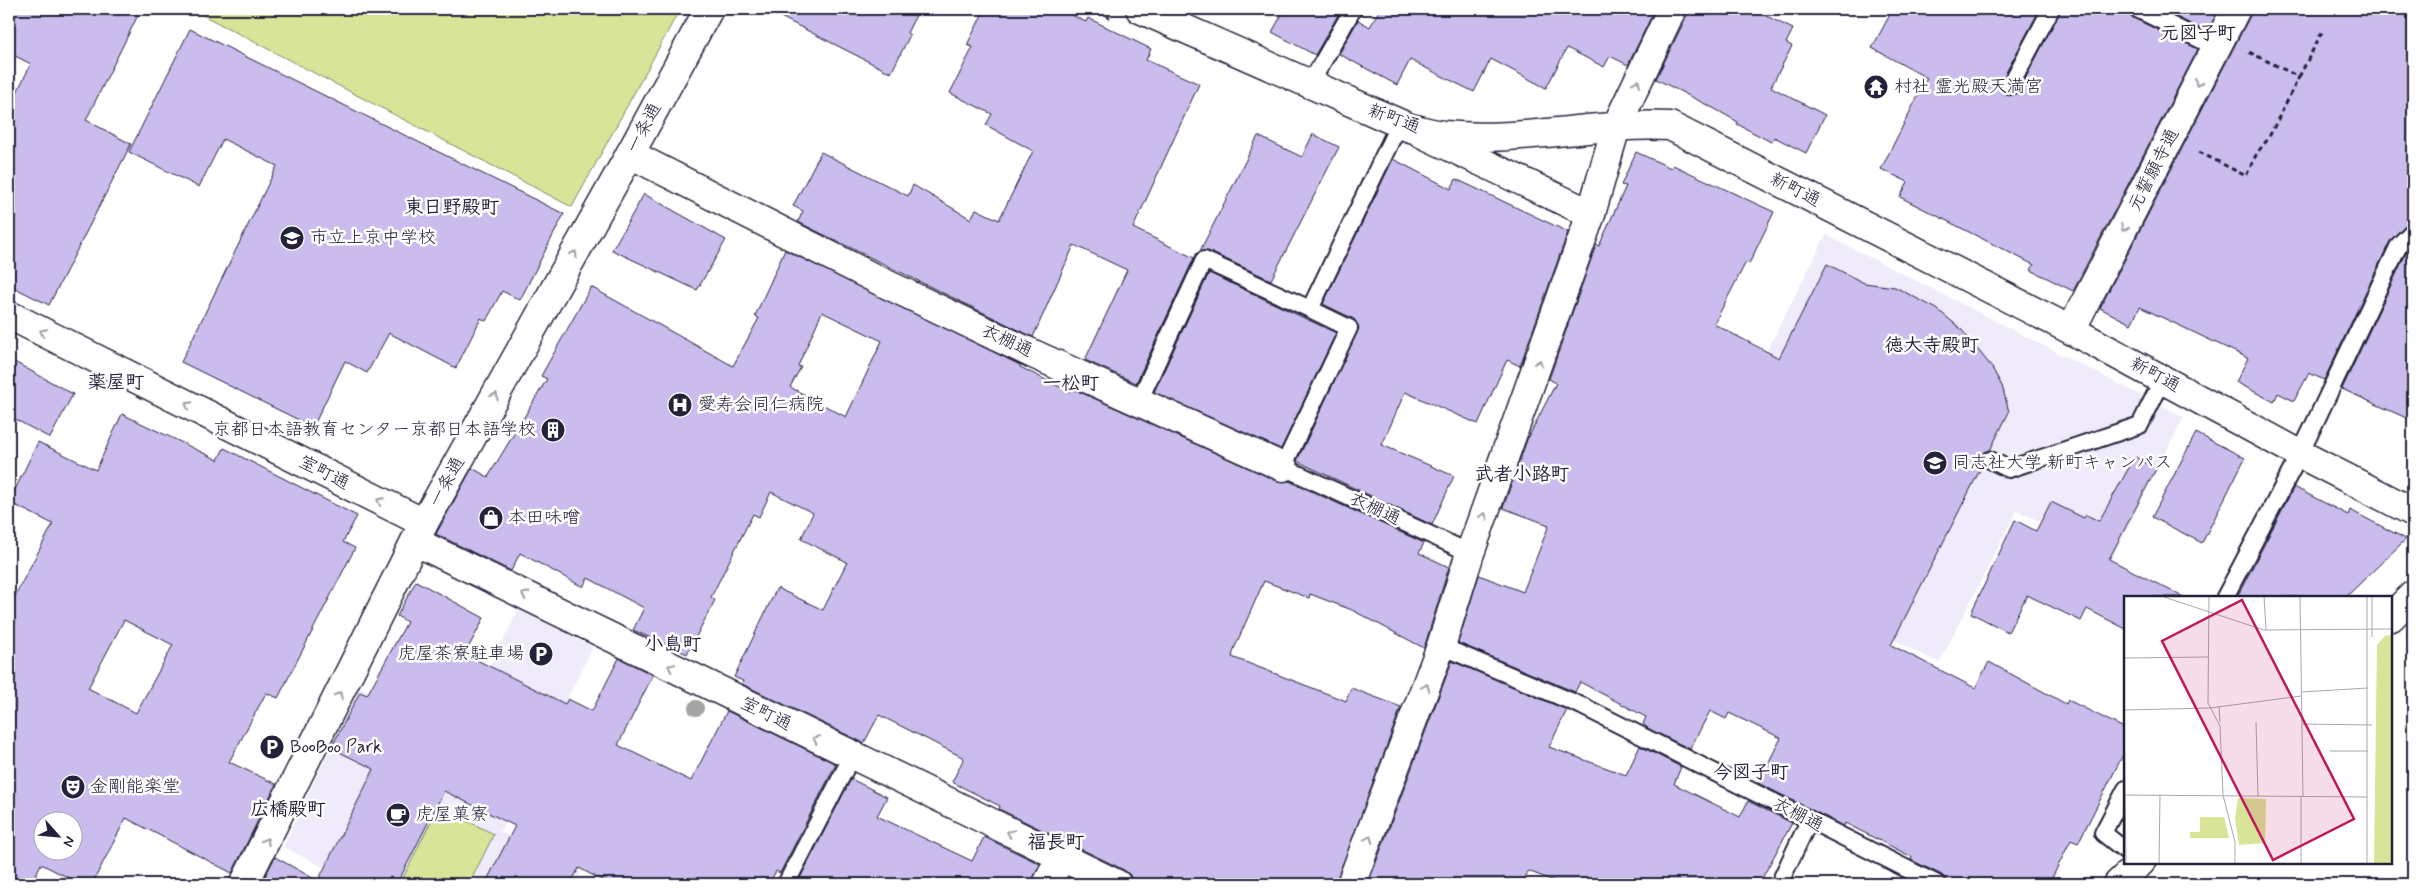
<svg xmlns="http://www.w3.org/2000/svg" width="2422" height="893" viewBox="0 0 2422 893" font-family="Mynerve,'Klee One',sans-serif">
	<rect width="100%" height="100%" fill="#fff"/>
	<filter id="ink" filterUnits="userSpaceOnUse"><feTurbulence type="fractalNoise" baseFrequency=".02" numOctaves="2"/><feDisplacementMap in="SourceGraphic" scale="10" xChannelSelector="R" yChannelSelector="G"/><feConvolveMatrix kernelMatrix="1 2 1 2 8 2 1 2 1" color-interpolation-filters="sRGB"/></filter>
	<g filter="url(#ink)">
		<g fill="#efebfa">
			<polygon points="1826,235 2184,417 2112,558 2017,510 1939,663 1676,529"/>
			<polygon points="519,609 593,647 500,832 581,873 576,884 358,884 283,847 359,687 408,710 480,686"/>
		</g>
		<g fill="#d8e598" stroke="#7d846a">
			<polygon points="191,9 680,9 572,207"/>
			<polygon points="438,807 494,834 469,884 400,884"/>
		</g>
		<g fill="#cabdee" stroke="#22223b" fill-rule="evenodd">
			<polygon points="9,9 141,9 86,120 131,144 49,305 9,285 9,108 31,64 9,53"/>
			<polygon points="765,9 919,9 907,33 910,35 891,73"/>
			<polygon points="985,9 1060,9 1086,22 1088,18 1151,49 1146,60 1199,84 1133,228 1194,258 1136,383 1085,360 1127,270 1074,245 1033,337 798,222 803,211 793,206 821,152 908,196 913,185 971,219 976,209 999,220 1033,151 986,125 992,114 950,93 973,47 967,45"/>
			<polygon points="1285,9 1338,9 1341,10 1315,55 1272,32"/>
			<polygon points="1380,9 1638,9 1652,15 1628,65 1610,56 1604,67 1567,48 1546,88 1491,59 1474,92 1410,60 1397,85 1339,54 1358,20 1370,27"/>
			<polygon points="1690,9 1752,9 1793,29 1786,43 1792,46 1771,87 1825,115 1806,153 1774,137 1771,142 1737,124 1738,122 1715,109 1656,79"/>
			<polygon points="1893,9 2040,9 2001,82 2002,92 2010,96 2019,91 2061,9 2127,9 2133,18 2198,49 2073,291 2031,270 2034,265 1900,197 1908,182 1881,169 1927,78 1872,48"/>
			<polygon points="2160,9 2219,9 2207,32"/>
			<polygon points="2252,9 2403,9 2413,14 2413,221 2406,224 2390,241 2324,380 2309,373 2294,401 2278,393 2274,402 2236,382 2248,358 2140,307 2131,324 2100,308 2250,16"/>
			<polygon points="190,29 564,214 520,300 502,291 486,321 481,318 456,368 389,333 367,373 345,361 313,427 181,362 277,166 223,139 199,187 129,152"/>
			<polygon points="1313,134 1339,147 1271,280 1208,251 1200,251 1258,136 1302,157"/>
			<polygon points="1636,152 1671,168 1673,165 1774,212 1749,264 1746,262 1714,324 1779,358 1827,264 1864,283 1895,287 1937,309 1961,329 1991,366 2002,386 2009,412 1990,450 1981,455 1982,466 1891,645 1975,688 1989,662 2066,704 2068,700 2126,729 2126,749 2078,843 2071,840 2049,884 1947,884 1942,875 1911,860 1912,857 1845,823 1844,826 1758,783 1781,738 1729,713 1726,719 1710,711 1690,749 1649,729 1643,724 1646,717 1580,682 1575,692 1458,643 1479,575 1523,592 1549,525 1503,508 1527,440 1556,383 1549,379 1596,245 1599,246 1626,186 1621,185"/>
			<polygon points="1393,159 1451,189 1456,179 1568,232 1520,366 1507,360 1478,424 1405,392 1382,445 1454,476 1432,525 1297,461 1359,328 1354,319 1323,304"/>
			<polygon points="644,194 726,240 697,290 612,250"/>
			<polygon points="2413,245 2413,421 2342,389 2407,251"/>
			<path d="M 785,250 L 1020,365 L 1020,367 L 1070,392 L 1071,388 L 1277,481 L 1289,481 L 1424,543 L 1419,553 L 1449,567 L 1424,648 L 1352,610 L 1310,594 L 1309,598 L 1264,581 L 1234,649 L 1232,657 L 1346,701 L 1351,688 L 1401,707 L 1336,884 L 1137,884 L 1132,882 L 1130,875 L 1124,870 L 999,809 L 1000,806 L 952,782 L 964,758 L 879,715 L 864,743 L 742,684 L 743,681 L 734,677 L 777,588 L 823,610 L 847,562 L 801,539 L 813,513 L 771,492 L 759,517 L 753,514 L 711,597 L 715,600 L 687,654 L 633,630 L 644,608 L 588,578 L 583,587 L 520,553 L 511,571 L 436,534 L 472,468 L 488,477 L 547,379 L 541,376 L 591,287 L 733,366 L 759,318 L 755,316 ZM 822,312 L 882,341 L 846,417 L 790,387 L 801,367 L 798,366 Z"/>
			<polygon points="1209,273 1336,333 1281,449 1154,392"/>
			<polygon points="9,359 73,394 50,438 9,416"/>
			<path d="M 122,414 L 218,460 L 224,448 L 357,516 L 343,542 L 355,548 L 278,698 L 266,693 L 229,762 L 276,784 L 232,873 L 126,818 L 92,884 L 81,884 L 41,864 L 31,884 L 9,884 L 9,607 L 53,524 L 9,502 L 38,442 L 96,470 ZM 124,620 L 173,645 L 136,713 L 88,688 ZM 42,820 L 72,820 L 72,850 L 42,850 Z"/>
			<polygon points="2196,433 2245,458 2202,543 2152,517"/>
			<polygon points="2135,457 2156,469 2109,559 2183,597 2126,597 2126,629 2087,609 2081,621 2027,595 2008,632 1971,613 2015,520 2036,531 2051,502 2084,518 2086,515 2099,521"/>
			<polygon points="2294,487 2348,515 2350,510 2406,539 2346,597 2237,597"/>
			<polygon points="416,581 484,618 465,654 565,704 568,699 592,711 619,658 653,675 618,745 691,781 727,711 836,764 780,873 776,871 769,884 609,884 579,868 570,884 485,884 515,826 444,791 397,884 261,884 275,857 318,881 374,769 331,748 360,692 367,695 407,622 397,616"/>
			<polygon points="1452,661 1567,710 1549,747 1626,775 1640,746 1681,767 1674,784 1740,817 1748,801 1792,823 1759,884 1562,884 1528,871 1523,884 1368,884"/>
			<polygon points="851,779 887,797 877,816 972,861 984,837 1040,864 1031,884 804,884 798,882"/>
			<polygon points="1902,877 1915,884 1898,884"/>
		</g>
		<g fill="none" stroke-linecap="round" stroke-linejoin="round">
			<defs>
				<g id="service">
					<polyline points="2137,9 2216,47"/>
					<polyline points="1310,84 1353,9"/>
					<polyline points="2010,86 2051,9"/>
					<polyline points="1399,124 1310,309 1349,328 1283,467 1470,553"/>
					<polyline points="1139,401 1204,260 1310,309"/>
					<polyline points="1990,460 2009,469 2140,425 2163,379"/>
					<polyline points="2225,597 2300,454 2399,245 2413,231"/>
					<polyline points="1441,646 1582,706 1937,884"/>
					<polyline points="2126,789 2103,833 2126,851"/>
					<polyline points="786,884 852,756"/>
					<polyline points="1779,884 1809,821"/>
				</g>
				<g id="minor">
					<polyline points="1421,133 1591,214"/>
					<polyline points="630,154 882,282 1031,353 1283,467"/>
					<polyline points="9,315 424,523"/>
					<polyline points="2071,330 2236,9"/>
					<polyline points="416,542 1117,884"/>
					<polyline points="244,884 424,523 630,154 709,9"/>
					<polyline points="1047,884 1061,857"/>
					<polyline points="1351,884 1441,646 1470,553 1591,214 1616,127 1672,9"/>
				</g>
				<path id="tertiary" d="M 1140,9 L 1410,128 C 1421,130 1433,134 1444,135 C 1520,143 1595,122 1670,126 L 2071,330 L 2300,454 L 2413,512"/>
				<g id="secondary">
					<polyline points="2391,617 2413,595"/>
					<polyline points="2118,884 2141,862"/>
				</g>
			</defs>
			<use href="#service" stroke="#22223b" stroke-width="20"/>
			<use href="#minor" stroke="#22223b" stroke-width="31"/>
			<use href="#tertiary" stroke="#22223b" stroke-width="31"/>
			<use href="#secondary" stroke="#22223b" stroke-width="31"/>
			<g stroke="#22223b" stroke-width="3" stroke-dasharray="5 4" stroke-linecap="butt">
				<polyline points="1090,9 1110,18"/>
				<polyline points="2299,77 2323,30"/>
				<polyline points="2199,152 2246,176 2257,153 2268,139 2299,77 2249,52"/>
			</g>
			<use href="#service" stroke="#fff" stroke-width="16"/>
			<use href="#minor" stroke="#fff" stroke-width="28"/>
			<use href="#tertiary" stroke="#fff" stroke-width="28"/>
			<use href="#secondary" stroke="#fff" stroke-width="28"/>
		</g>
		<circle fill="#a4a5a3" cx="696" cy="708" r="8"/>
		<defs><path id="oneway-chevron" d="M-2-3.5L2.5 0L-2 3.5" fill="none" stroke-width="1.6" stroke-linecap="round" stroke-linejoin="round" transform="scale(1.25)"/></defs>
		<g stroke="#9c9ca7">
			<use href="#oneway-chevron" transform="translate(1637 83) rotate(-65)"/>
			<use href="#oneway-chevron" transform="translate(2198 83) rotate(116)"/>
			<use href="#oneway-chevron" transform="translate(2124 228) rotate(117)"/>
			<use href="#oneway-chevron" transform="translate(574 254) rotate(-61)"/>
			<use href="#oneway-chevron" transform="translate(43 332) rotate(-153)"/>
			<use href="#oneway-chevron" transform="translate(1539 363) rotate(-70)"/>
			<use href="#oneway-chevron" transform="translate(495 396) rotate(-61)"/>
			<use href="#oneway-chevron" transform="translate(188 405) rotate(-153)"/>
			<use href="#oneway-chevron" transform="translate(380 501) rotate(-153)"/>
			<use href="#oneway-chevron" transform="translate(1484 516) rotate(-71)"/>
			<use href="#oneway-chevron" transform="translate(525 595) rotate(-154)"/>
			<use href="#oneway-chevron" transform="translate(671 667) rotate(-154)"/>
			<use href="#oneway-chevron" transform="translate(1426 687) rotate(-69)"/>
			<use href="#oneway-chevron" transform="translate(339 695) rotate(-63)"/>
			<use href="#oneway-chevron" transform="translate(816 739) rotate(-154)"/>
			<use href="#oneway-chevron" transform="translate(1010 833) rotate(-154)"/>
			<use href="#oneway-chevron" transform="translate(1369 839) rotate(-69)"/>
			<use href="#oneway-chevron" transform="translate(266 841) rotate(-63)"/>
		</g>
	</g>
	<defs>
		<symbol id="temple-disc" viewBox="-11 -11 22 22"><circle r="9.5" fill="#22223b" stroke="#fff"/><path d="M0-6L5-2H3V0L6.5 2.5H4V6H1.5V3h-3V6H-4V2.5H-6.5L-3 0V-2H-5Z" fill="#fff"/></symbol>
		<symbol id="school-disc" viewBox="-11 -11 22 22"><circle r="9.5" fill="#22223b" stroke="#fff"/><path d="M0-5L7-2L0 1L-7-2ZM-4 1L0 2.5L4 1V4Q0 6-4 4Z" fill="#fff"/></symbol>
		<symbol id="hospital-disc" viewBox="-11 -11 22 22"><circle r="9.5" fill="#22223b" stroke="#fff"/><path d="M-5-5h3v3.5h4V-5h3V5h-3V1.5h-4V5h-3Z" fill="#fff"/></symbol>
		<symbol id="building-disc" viewBox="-11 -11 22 22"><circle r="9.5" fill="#22223b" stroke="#fff"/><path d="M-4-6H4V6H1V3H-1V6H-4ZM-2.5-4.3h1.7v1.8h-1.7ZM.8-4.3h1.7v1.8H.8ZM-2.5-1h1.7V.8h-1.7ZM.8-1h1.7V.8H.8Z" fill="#fff"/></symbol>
		<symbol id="university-disc" viewBox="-11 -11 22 22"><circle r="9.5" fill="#22223b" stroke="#fff"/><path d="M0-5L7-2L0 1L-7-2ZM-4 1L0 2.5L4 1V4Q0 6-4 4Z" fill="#fff"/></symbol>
		<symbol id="shop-disc" viewBox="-11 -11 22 22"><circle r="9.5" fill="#22223b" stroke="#fff"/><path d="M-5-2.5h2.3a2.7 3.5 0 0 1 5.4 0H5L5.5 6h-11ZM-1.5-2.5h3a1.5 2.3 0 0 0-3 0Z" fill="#fff"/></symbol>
		<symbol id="parking-disc" viewBox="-11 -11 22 22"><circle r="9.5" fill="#22223b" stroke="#fff"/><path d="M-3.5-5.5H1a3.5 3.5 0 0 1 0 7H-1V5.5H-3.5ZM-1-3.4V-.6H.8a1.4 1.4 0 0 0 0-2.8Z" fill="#fff"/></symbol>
		<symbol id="theatre-disc" viewBox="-11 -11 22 22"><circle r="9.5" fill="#22223b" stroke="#fff"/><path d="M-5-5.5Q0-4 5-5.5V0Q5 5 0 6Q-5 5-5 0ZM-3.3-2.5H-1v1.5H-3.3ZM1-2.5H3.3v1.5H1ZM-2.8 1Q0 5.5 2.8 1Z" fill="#fff"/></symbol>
		<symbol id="cafe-disc" viewBox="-11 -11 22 22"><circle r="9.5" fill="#22223b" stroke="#fff"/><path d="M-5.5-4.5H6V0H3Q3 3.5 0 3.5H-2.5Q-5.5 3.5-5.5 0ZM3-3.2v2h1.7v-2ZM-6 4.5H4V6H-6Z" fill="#fff"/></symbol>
	</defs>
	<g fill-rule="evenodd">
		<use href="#temple-disc" x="1862" y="73" width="28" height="28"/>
		<use href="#school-disc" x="278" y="224" width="28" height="28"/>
		<use href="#hospital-disc" x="666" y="391" width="28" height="28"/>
		<use href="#building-disc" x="539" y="416" width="28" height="28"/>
		<use href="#university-disc" x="1921" y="449" width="28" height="28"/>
		<use href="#shop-disc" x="477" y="504" width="28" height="28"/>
		<use href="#parking-disc" x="527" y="640" width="28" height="28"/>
		<use href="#parking-disc" x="258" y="733" width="28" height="28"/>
		<use href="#theatre-disc" x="59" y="773" width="28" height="28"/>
		<use href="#cafe-disc" x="384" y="801" width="28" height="28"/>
	</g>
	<g text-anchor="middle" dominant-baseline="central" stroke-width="5" stroke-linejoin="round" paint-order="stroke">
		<g font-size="18" fill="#22223b" stroke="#fff" text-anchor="start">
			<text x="1894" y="87">村社 霊光殿天満宮</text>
			<text x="310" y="238">市立上京中学校</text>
			<text x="698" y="405">愛寿会同仁病院</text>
			<text x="536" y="430" text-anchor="end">京都日本語教育センター京都日本語学校</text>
			<text x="1952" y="463">同志社大学 新町キャンパス</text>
			<text x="508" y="518">本田味噌</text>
			<text x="524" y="654" text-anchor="end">虎屋茶寮駐車場</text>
			<text x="290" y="747">BooBoo Park</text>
			<text x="90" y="787">金剛能楽堂</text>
			<text x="416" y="815">虎屋菓寮</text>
		</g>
		<g font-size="18" fill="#22223b" stroke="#fff">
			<text transform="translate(1394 119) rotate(20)">新町通</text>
			<text transform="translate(644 128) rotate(-62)">一条通</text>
			<text transform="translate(2154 170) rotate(-63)">元誓願寺通</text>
			<text transform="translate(1795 190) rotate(27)">新町通</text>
			<text transform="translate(1007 341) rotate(25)">衣棚通</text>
			<text transform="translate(2155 375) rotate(28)">新町通</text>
			<text transform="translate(324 473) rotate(27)">室町通</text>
			<text transform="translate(447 482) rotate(-61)">一条通</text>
			<text transform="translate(1375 509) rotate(25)">衣棚通</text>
			<text transform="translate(766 714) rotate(26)">室町通</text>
			<text transform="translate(1798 815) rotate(27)">衣棚通</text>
		</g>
		<g font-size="19" font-weight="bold" fill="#22223b" stroke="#fff">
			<text x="2198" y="33">元図子町</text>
			<text x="452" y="207">東日野殿町</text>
			<text x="1932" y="345">徳大寺殿町</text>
			<text x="116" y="382">薬屋町</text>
			<text x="1071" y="383">一松町</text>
			<text x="1522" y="474">武者小路町</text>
			<text x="673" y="644">小島町</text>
			<text x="1751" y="772">今図子町</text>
			<text x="288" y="809">広橋殿町</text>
			<text x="1056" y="842">福長町</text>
		</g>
	</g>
	<g transform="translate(2124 596)">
		<rect width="268" height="268" fill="#fff"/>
		<path d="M 267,39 L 267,267 L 250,267 L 253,49 L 261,40 ZM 114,202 L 142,203 L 141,247 L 115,249 L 111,223 ZM 76,221 L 100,221 L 105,242 L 66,242 L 66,236 L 76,236 Z" fill="#d8e598"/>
		<path fill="none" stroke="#a7a7b1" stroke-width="1" d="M 37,0 L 140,34 L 268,33M 85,0 L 84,107 L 96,130 L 99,199 L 111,246 L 111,267M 140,0 L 142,34M 176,0 L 179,201M 248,0 L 248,41M 0,62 L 84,61M 177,96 L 244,92M 0,107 L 2,267M 95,110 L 96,126M 0,114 L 86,112 L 177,100M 132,126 L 134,200M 178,128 L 248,129M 206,155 L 244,155M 0,199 L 243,201M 177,201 L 177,267M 35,267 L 36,199M 243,267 L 243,0"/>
		<path fill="#c2185b" fill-opacity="0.15" stroke="#c2185b" stroke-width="2.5" d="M 118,4 L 230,223 L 149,264 L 38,45 Z"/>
		<rect width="268" height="268" fill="none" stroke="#22223b" stroke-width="2.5"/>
	</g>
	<rect width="2422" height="893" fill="none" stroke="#fff" stroke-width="30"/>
	<rect x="15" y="15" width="2392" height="863" fill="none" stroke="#22223b" stroke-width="2" filter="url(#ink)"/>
	<g transform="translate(58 836) rotate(117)"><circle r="24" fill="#ffffff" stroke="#a7a7b1"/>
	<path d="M0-4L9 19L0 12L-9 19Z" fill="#22223b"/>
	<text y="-8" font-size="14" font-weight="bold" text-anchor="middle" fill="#22223b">N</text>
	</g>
</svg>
